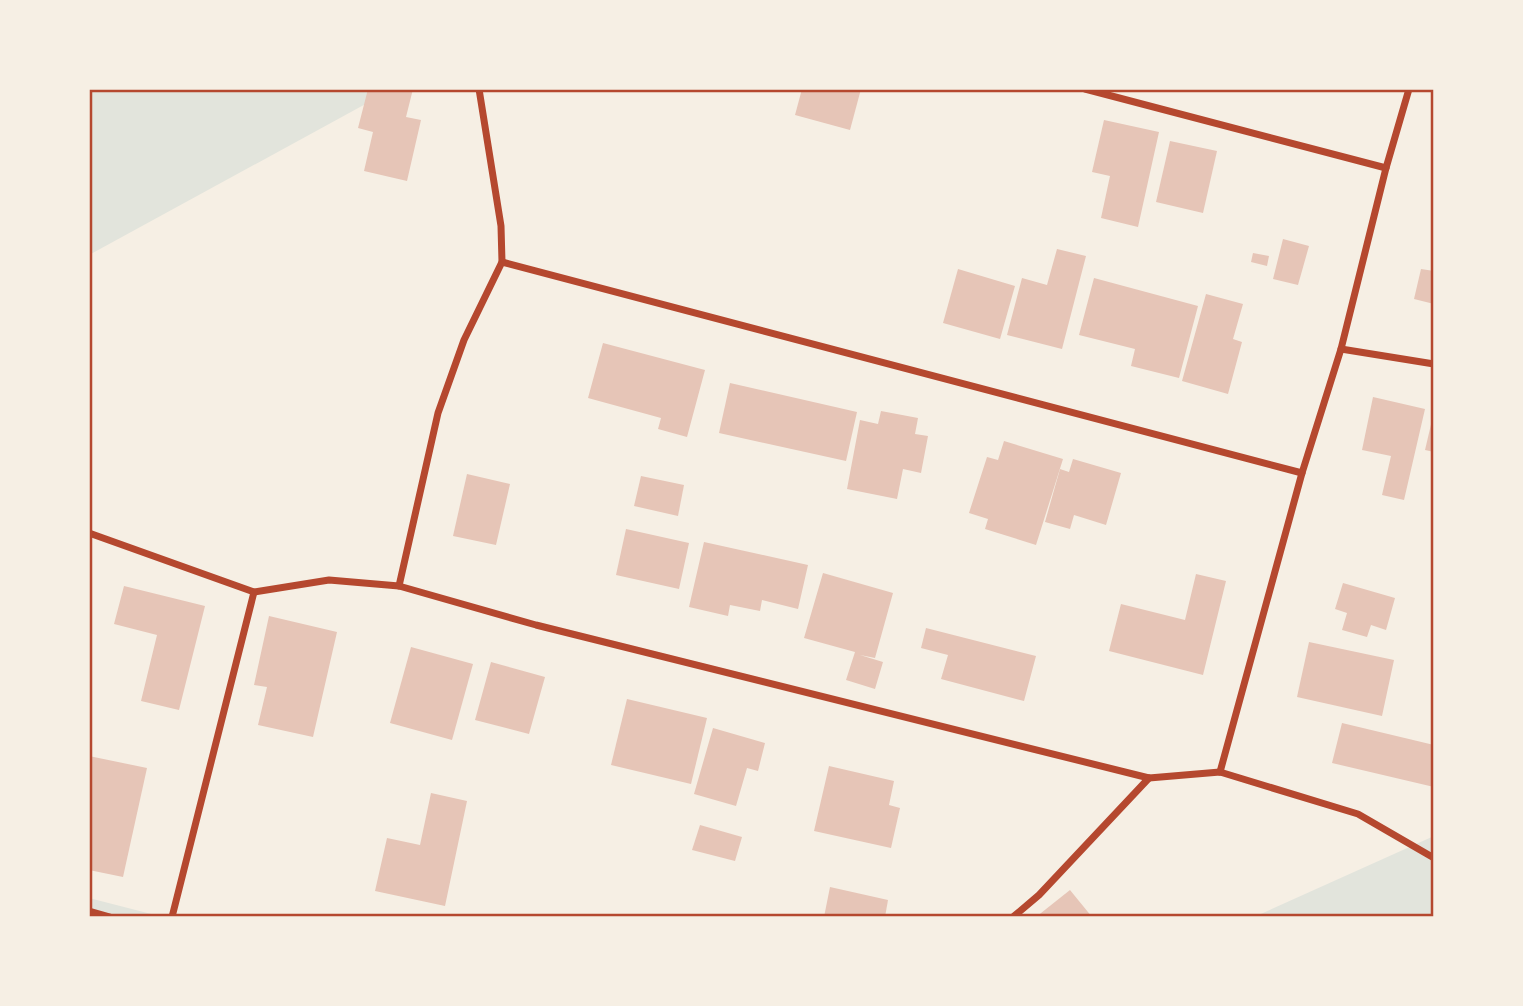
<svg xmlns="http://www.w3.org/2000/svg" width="1523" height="1006" viewBox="0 0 1523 1006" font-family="'Work Sans',sans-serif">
	<rect width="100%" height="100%" fill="#f6efe4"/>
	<g fill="#e2e4dc">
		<polygon points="89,89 393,89 89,255"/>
		<polygon points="1434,836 1434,917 1254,917"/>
		<polygon points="89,898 163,917 89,917"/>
	</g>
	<g fill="#e6c5b7">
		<polygon points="368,89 413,89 406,117 421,120 407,181 364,171 373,132 358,128"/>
		<polygon points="802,89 861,89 850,130 795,115"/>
		<polygon points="1104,120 1159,132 1138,227 1101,218 1110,176 1092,172"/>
		<polygon points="1170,141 1217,151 1203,213 1156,202"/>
		<polygon points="1283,239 1309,246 1298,285 1273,279"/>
		<polygon points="1057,249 1086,256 1062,349 1007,335 1022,278 1047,285"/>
		<polygon points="1253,253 1269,256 1267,266 1251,262"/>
		<polygon points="958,269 1015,286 1000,339 943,323"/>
		<polygon points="1421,269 1434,271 1434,304 1414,299"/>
		<polygon points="1094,278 1198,306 1179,378 1131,366 1135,349 1079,335"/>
		<polygon points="1206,294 1243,304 1233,339 1242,342 1228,394 1182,381"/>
		<polygon points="603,343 705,370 687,437 658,429 661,418 588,398"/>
		<polygon points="730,383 857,412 846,461 719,433"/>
		<polygon points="1373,397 1425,409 1404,500 1382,495 1391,456 1362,450"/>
		<polygon points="881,411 918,418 915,434 928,436 921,473 903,469 897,499 847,489 860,420 878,424"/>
		<polygon points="1433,416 1434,416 1434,452 1425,450"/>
		<polygon points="1004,441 1063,459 1036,545 985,529 988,519 969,513 987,457 998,460"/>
		<polygon points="1073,459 1121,473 1106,525 1074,515 1070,529 1045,522 1060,469 1069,472"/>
		<polygon points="467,474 510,484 496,545 453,536"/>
		<polygon points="641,476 684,485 678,516 634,506"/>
		<polygon points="626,529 689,543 679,589 616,575"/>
		<polygon points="704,542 808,565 798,609 762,600 760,611 730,605 728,616 689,607"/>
		<polygon points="823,573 893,593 875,658 860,655 883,662 875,689 846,680 855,652 804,638"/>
		<polygon points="1196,574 1226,581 1203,675 1109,651 1121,604 1185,620"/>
		<polygon points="1343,583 1395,598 1386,630 1371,625 1367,637 1342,630 1347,613 1335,609"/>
		<polygon points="124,586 205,606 179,710 141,701 157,635 114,624"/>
		<polygon points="269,616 337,632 313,737 258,725 267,687 254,685"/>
		<polygon points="926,628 1036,656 1024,701 941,679 948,655 921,648"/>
		<polygon points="1309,642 1394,660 1382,716 1297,697"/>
		<polygon points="411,647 473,664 452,740 390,723"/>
		<polygon points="491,662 545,677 529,734 475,720"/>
		<polygon points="627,699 707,718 691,784 611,765"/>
		<polygon points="1342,723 1434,745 1434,787 1332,763"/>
		<polygon points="713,728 765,743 758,771 747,768 736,806 694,794"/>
		<polygon points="89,756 147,768 123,877 89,870"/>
		<polygon points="829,766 894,781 889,805 900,808 891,848 814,831"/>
		<polygon points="431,793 467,801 445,906 375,891 387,838 420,845"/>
		<polygon points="700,825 742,837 735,861 692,850"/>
		<polygon points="830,887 888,900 885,917 824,917"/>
		<polygon points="1070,890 1092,917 1036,917"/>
	</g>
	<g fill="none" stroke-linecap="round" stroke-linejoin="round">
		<g stroke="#b5482f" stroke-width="7">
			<polyline points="1085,89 1386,168"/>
			<polyline points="502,262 1302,473"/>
			<polyline points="1341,349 1434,364"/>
			<polyline points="89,533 254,592 329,580 399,586 536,625 1149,778 1220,772 1358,814 1434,858"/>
			<polyline points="399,586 438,413 464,340 502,262 501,226 479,89"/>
			<polyline points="1220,772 1302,473 1341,349 1386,168 1409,89"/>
			<polyline points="89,911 110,917"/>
			<polyline points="172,917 254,592"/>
			<polyline points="1013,917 1039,895 1149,778"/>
		</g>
	</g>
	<rect width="1523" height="1006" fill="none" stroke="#f6efe4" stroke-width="182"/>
	<rect x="91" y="91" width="1341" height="824" fill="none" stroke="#b5482f" stroke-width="2.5"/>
</svg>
